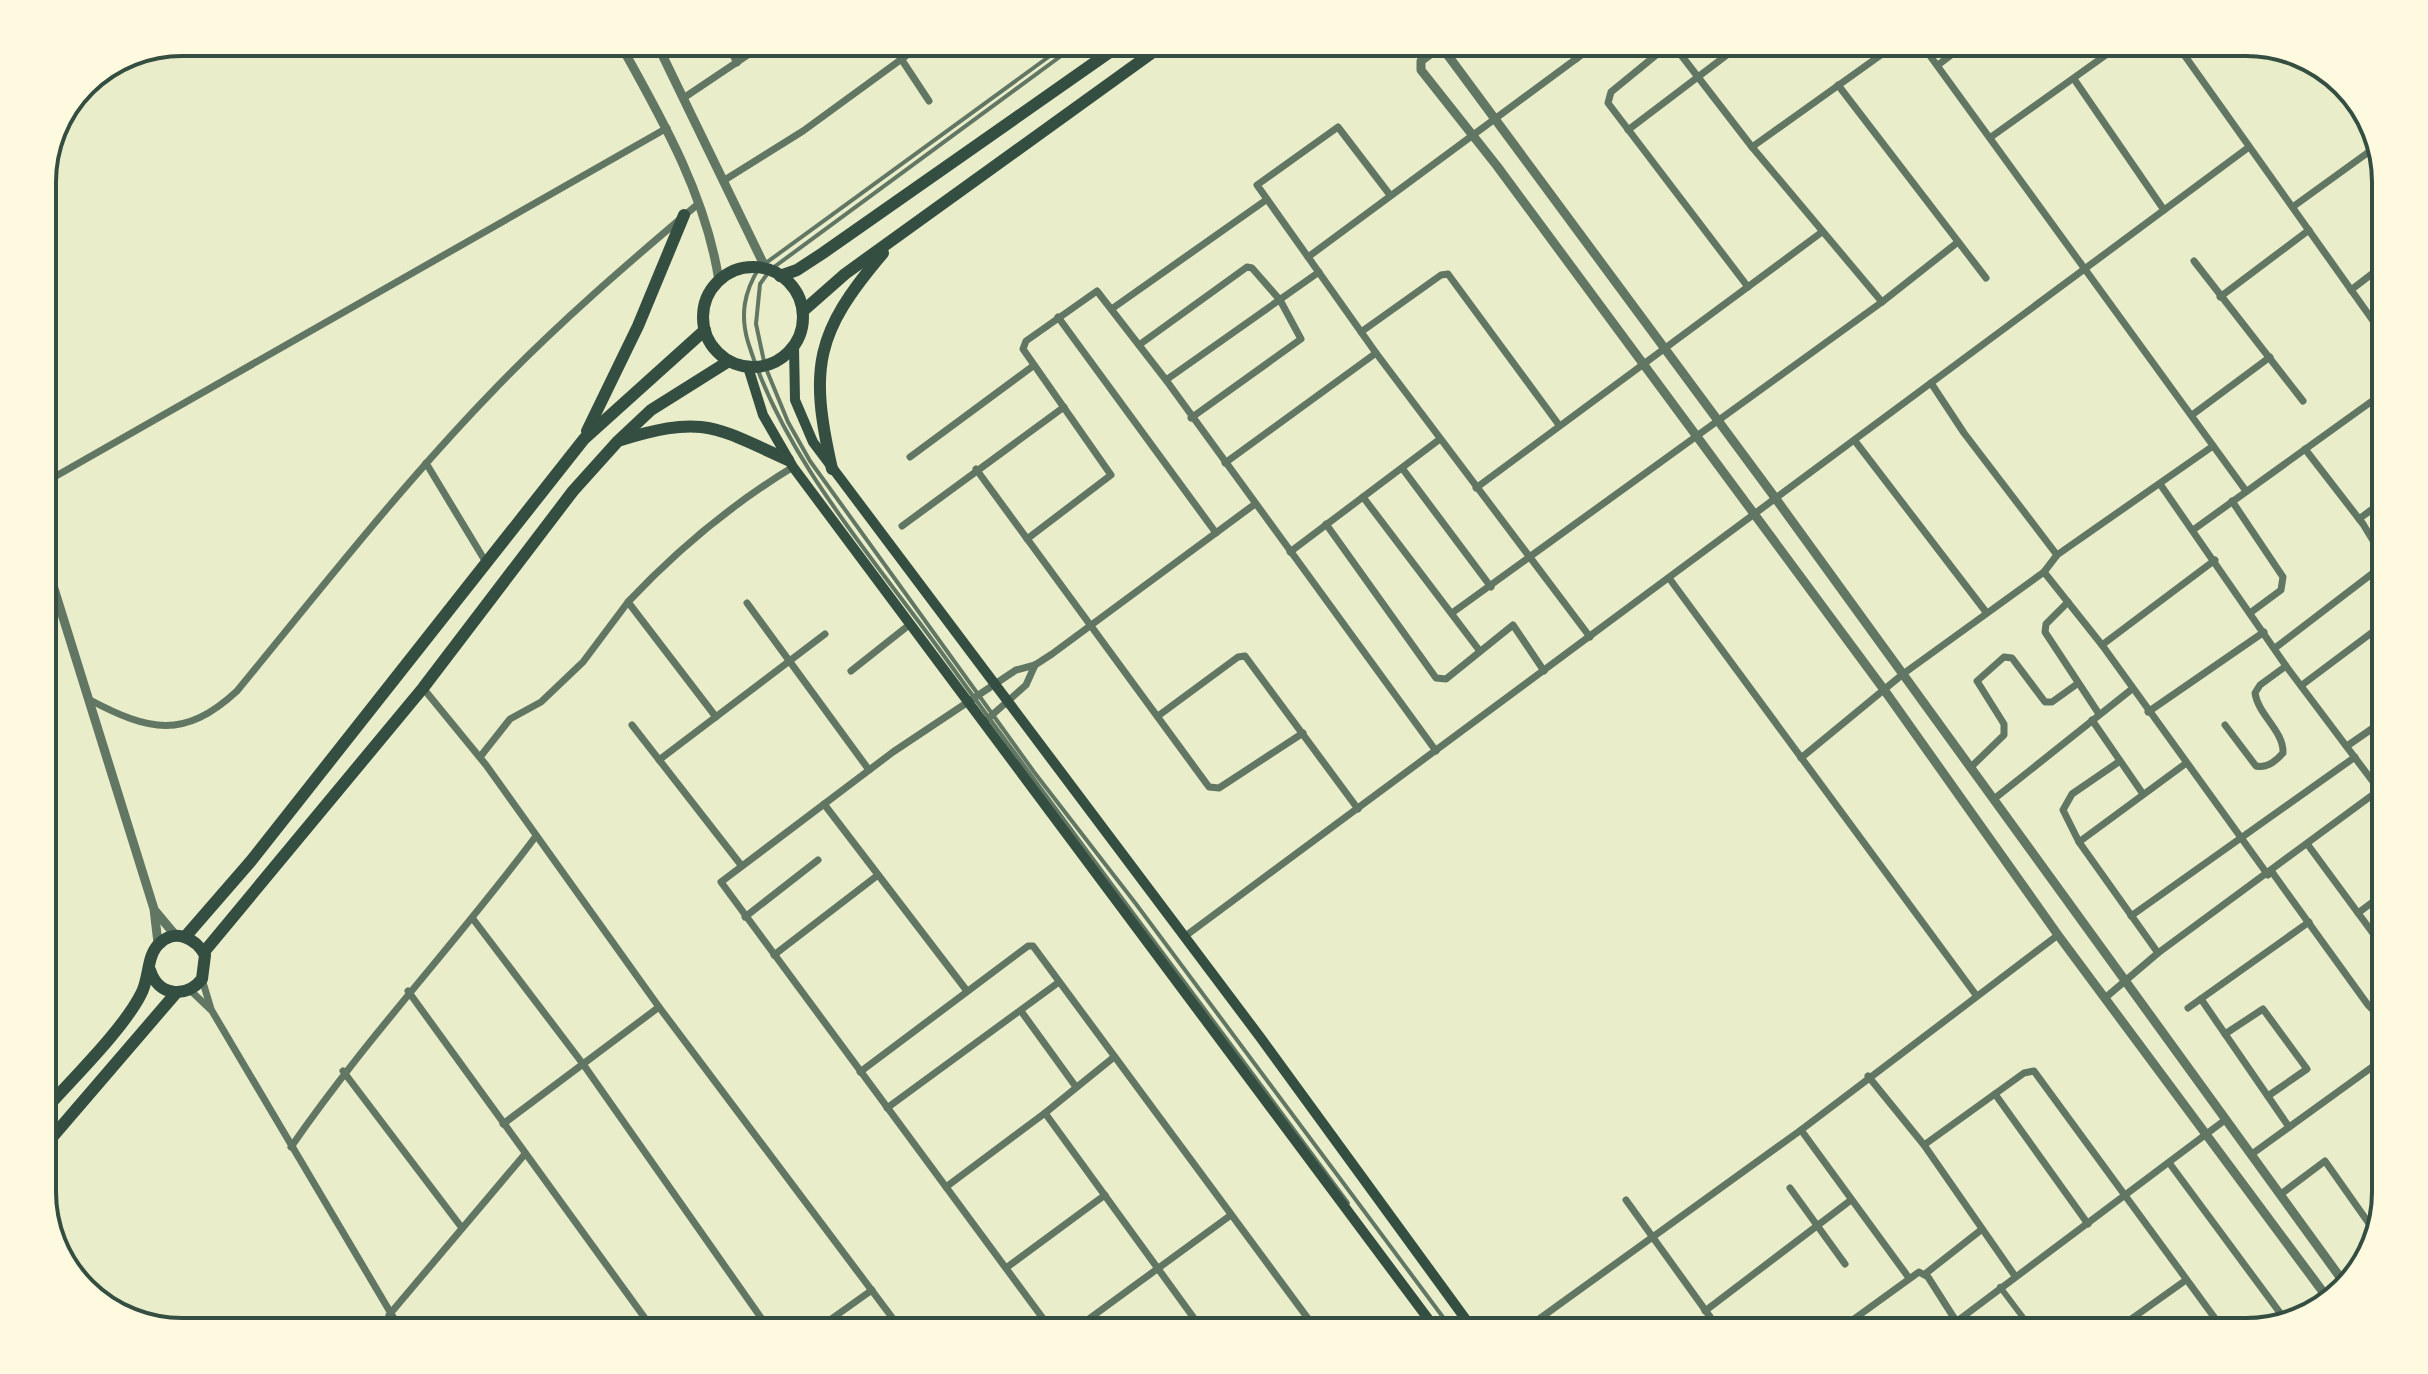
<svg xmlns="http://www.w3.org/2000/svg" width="2428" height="1374" viewBox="0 0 2428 1374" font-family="Ubuntu,sans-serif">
	<rect width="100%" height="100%" fill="#e9edc9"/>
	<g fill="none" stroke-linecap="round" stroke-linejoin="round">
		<g stroke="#617663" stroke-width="4">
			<path d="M 1069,42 L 759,268 C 744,292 740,315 748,342 C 783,456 870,554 939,649 C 1073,835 1212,1018 1348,1203"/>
			<polyline points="1080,42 770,270 760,284 756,324 765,366 788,422 810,461 1034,772 1136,904 1454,1332"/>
		</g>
		<polyline stroke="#617663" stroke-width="6" points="2000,1287 2034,1332"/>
		<g stroke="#617663" stroke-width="7">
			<polyline points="726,42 737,63"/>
			<polyline points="890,42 929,101"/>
			<polyline points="1565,42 1576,59"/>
			<polyline points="1671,42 1752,147 1882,302"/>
			<polyline points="1672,42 1611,92 1608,103 1748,287"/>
			<polyline points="1920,42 2246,491"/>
			<polyline points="2175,42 2386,339"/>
			<polyline points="1938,65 1968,42"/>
			<polyline points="2074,79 2164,210"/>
			<polyline points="1838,85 1986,278"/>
			<polyline points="685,97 767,42"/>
			<polyline points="1628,130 1744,42"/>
			<polyline points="1991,137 2124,42"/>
			<polyline points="1752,147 1899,42"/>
			<polyline points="723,181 803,131 925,42"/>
			<polyline points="1390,195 1338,127 1257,185 1376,353 1590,637"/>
			<polyline points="2294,206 2377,146"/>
			<polyline points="1308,257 1599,42"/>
			<polyline points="2194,261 2303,401"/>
			<polyline points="2351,290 2386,263"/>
			<polyline points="2220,297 2309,230"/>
			<polyline points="1113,308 1266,200"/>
			<polyline points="1058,317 1216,533"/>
			<polyline points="1361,332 1441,275 1448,274 1559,425"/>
			<polyline points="1139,345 1247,267 1252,268 1280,300 1301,339 1191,418"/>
			<polyline points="1166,380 1319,272"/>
			<polyline points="1931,383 1964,433 2057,555"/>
			<polyline points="2192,415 2270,357"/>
			<polyline points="1855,441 1986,612"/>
			<polyline points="2305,449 2363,524 2386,562"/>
			<polyline points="910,457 1033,366"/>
			<polyline points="426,463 487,564"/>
			<polyline points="1225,463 1376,353"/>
			<polyline points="1402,468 1491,587"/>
			<polyline points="976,469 1209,787 1219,788 1303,733"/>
			<polyline points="42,484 667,128"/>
			<polyline points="2160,484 2286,666 2386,799"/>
			<polyline points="1476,488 1822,232"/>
			<polyline points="1363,497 1479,650"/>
			<polyline points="2232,501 2283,577 2281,590 2250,613"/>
			<polyline points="2359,519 2386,499"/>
			<polyline points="1326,524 1436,678 1446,679 1513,625 1544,671"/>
			<polyline points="902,526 1064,407"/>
			<polyline points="2193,530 2386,391"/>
			<polyline points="1027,539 1111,475 1023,349 1026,341 1097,291 1166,380 1436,751"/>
			<polyline points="1290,552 1440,439"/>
			<polyline points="2044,572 2102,645 2268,875"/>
			<polyline points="1669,578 1976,995"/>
			<polyline points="2068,602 2046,624 2045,632 2099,714"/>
			<polyline points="747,603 869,770"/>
			<polyline points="1452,613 1882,302 1958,242"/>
			<polyline points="2102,645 2215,560"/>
			<polyline points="2275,648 2386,563"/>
			<polyline points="851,671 909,625"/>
			<polyline points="2302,685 2386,622"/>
			<polyline points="423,688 486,765 659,1007 903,1332"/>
			<path d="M 90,700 C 149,731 184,740 237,691 C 320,590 401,486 492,392 C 556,325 627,264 698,204"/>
			<polyline points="2148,712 2264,632"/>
			<polyline points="1158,716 1238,657 1245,656 1358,809"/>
			<path d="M 716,717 L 628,602 C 677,550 732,504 793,467"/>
			<polyline points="2092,720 2143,794"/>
			<polyline points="983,723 1026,685 1035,665"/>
			<polyline points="632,725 741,865"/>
			<path d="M 2225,725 L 2256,766 C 2267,769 2276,761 2283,753 C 2284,731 2258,715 2255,693 L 2260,685 L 2286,666"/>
			<polyline points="2347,746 2386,719"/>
			<polyline points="480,757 510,719 541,702 583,662 628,602"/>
			<polyline points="1801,758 1903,674 2044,572 2057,555 2213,446"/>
			<polyline points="659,760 825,634"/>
			<polyline points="2120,761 2072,794 2063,810 2079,842 2158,953"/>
			<polyline points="1970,768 2004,735 2004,724 1977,681 2004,657 2012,658 2045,702 2052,702 2077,684"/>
			<polyline points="1994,799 2132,689"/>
			<polyline points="824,804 967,991"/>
			<polyline points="2079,842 2185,764"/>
			<polyline points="2308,845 2386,951"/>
			<polyline points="2272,872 2368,1005 2373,1010 2386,1008"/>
			<polyline points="2358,913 2386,892"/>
			<polyline points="2131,916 2355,757"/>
			<polyline points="745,917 818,860"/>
			<polyline points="473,919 583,1064 771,1332"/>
			<polyline points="1184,937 2249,147"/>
			<polyline points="774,955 878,875"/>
			<polyline points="202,979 211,1009"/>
			<polyline points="190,990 212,1011 402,1332"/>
			<polyline points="408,991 655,1332"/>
			<polyline points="2105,998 2158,953 2386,785"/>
			<polyline points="2201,999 2289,1127"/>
			<polyline points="2188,1008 2309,922"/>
			<polyline points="1021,1011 1076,1087"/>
			<polyline points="2225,1034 2263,1009 2307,1069 2268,1096"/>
			<polyline points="343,1071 462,1228"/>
			<polyline points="860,1072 1028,946 1033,946 1318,1332"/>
			<polyline points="1868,1076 1924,1145 2015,1276"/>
			<polyline points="1995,1094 2088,1224"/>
			<polyline points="887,1108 1059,982"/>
			<polyline points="1045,1113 1114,1057"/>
			<polyline points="503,1124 659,1007"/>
			<polyline points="1801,1130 1909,1278"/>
			<polyline points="1924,1145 2024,1073 2034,1071 2225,1332"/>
			<path d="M 291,1147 C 367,1037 457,942 536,836"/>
			<polyline points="2252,1154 2386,1057"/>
			<polyline points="2170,1164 2286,1321"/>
			<polyline points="946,1187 1045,1113 1204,1332"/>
			<polyline points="1790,1188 1845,1264"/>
			<polyline points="2281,1194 2325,1161 2375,1232"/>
			<polyline points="1626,1200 1721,1332"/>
			<polyline points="1006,1268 1105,1195"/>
			<polyline points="1925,1274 1981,1230"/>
			<polyline points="1705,1311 1851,1200"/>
			<polyline points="389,1315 525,1154"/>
			<polyline points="1956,1322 2225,1120"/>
			<polyline points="813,1332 872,1290"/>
			<polyline points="1053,1332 721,882 893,752 1016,670 1035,665 1052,654 1255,504"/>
			<polyline points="1071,1332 1231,1215"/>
			<polyline points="1521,1332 1801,1130 2058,935"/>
			<polyline points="1642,1332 1655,1323 1664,1332"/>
			<polyline points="1836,1332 1919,1272 1928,1277 1963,1332"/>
			<polyline points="2113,1332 2186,1280"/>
		</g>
		<g stroke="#617663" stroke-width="9">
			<path d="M 619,42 C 661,117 706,195 719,281"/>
			<polyline points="656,42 766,269"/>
			<polyline points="1446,42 1421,61 1421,70 1497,166 1885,691 2058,935 2329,1300"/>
			<polyline points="1441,46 1776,499 2345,1284"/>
			<polyline points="42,550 154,909 158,943"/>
			<polyline points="156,912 176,936"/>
		</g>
		<g stroke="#344e41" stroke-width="10">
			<polyline points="794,347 795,400 813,442 1260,1037 1475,1332"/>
			<polyline points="748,367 763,415 793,467 1438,1332"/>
		</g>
		<g stroke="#344e41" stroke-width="12">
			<circle cx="753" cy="317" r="50"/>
			<polyline points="780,276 797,270 823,253 1124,42"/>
			<polyline points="803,311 845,274 1167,42"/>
			<polyline points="587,431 638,326 684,215"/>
			<path d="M 621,440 C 704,415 713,426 788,460"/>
			<path d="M 832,469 C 809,367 815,333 883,253"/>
			<polyline points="185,937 251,861 584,439 705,330"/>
			<polyline points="204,952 423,688 573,491 618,441 651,410 729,361"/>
			<path d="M 42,1113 C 70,1081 123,1030 141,994 C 150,978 146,955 160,943 C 176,928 196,939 205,955 L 202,979 C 186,999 158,996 150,970"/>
			<polyline points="42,1149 176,993"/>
		</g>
	</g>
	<path d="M0 0H2428V1374H0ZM182 56H2246A126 126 0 0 1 2372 182V1192A126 126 0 0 1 2246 1318H182A126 126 0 0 1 56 1192V182A126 126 0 0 1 182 56Z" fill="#fefae0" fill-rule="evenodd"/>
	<path fill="none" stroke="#344e41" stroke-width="4" d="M182 56H2246A126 126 0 0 1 2372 182V1192A126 126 0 0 1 2246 1318H182A126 126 0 0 1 56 1192V182A126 126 0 0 1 182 56Z"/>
</svg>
